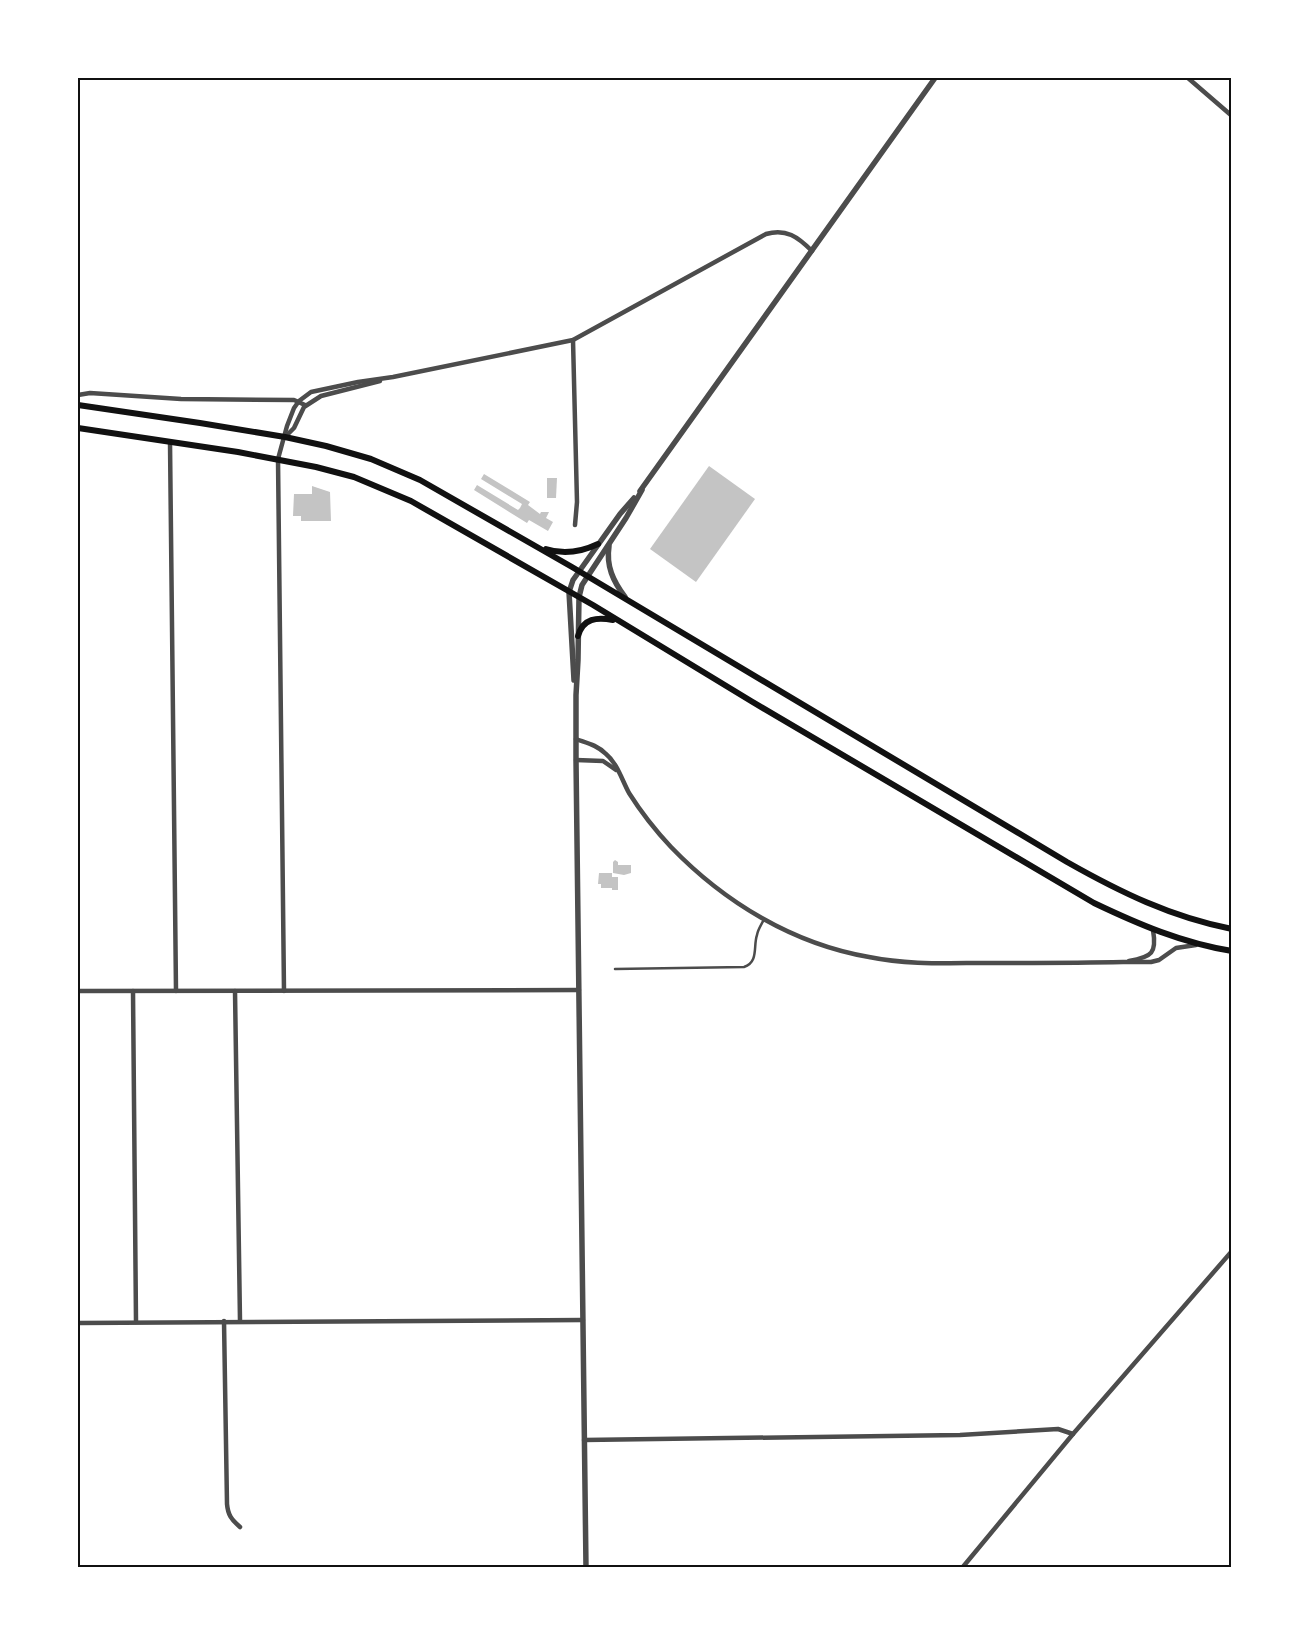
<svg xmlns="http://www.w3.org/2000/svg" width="1309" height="1645" viewBox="0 0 1309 1645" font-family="Roboto,sans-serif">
	<rect width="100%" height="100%" fill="#fff"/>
	<g fill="#c4c4c4">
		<polygon points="709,466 755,499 696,582 650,549"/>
		<polygon points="484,474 530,502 528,505 540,514 541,512 549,512 546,518 553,522 548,531 529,520 527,523 474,490 477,485 518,510 520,508 522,504 481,479"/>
		<polygon points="547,478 557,478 556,498 547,498"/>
		<polygon points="312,486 330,492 331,521 301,521 301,516 293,516 294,494 312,494"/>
		<polygon points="615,860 618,862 618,865 631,865 631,873 624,875 613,873 613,862"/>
		<polygon points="599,873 612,873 612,877 618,877 618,890 612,890 612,888 601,888 601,884 598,884"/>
	</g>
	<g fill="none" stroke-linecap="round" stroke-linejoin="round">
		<path stroke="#4c4c4c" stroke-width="2.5" d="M 615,969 L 744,967 C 759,962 753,946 757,935 C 758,929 762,924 764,919"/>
		<g stroke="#4c4c4c" stroke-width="4.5">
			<polyline points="1188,78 1232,116"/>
			<polyline points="573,340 577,502 575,525"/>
			<polyline points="78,395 90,393 181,399 294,400 305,405"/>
			<polyline points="285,437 294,428 304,407 321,396 380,381"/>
			<polyline points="170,442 176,991"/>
			<path d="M 576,739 C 587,743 597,745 606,754 C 617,763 622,780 629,793 C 641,812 655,830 671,847 C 724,902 793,944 869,957 C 908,965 947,963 986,963 C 1032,963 1077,963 1123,962 L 1151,962 L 1159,960 L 1176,948 L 1196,945"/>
			<polyline points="576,760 603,761 616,770"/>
			<path d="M 1129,961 C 1152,957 1157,953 1153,930"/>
			<polyline points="78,991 579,990"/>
			<polyline points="133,991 136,1322"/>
			<polyline points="235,991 240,1321"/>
			<path d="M 284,991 L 278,459 L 287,426 L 294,408 L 299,401 L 311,392 L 358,382 L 393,377 L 573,340 L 766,234 C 786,228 798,237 812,251"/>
			<path d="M 224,1321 L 227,1504 C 228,1515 231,1519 240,1527"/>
			<polyline points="78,1323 583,1320"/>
			<polyline points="584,1440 960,1435 1058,1429 1073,1434"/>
			<polyline points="962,1568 1073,1434 1232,1251"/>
		</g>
		<g stroke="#4c4c4c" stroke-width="5.5">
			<polyline points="640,491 935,78"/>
			<path d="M 609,546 C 606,566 613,581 625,597"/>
			<polyline points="574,680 569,592 573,580 620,514 634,498"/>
			<polyline points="586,1568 576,760 576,695 578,660 579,597 582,585 626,518 642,490"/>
		</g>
		<g stroke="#111" stroke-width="6">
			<path d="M 78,405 L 200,423 L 285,437 L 326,446 L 371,459 L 420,480 L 572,567 L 1067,862 C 1120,892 1171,917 1232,929"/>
			<path d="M 78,428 L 238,452 L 316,467 L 354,477 L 411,501 L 593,605 L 751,701 L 1094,903 C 1138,924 1182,943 1232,951"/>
			<path d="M 546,549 C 564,555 581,552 598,544"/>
			<path d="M 578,636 C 583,618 597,617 613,620"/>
		</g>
	</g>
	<rect width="1309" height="1645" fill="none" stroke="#ffffff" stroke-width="158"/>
	<rect x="79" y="79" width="1151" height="1487" fill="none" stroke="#111" stroke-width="2"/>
</svg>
